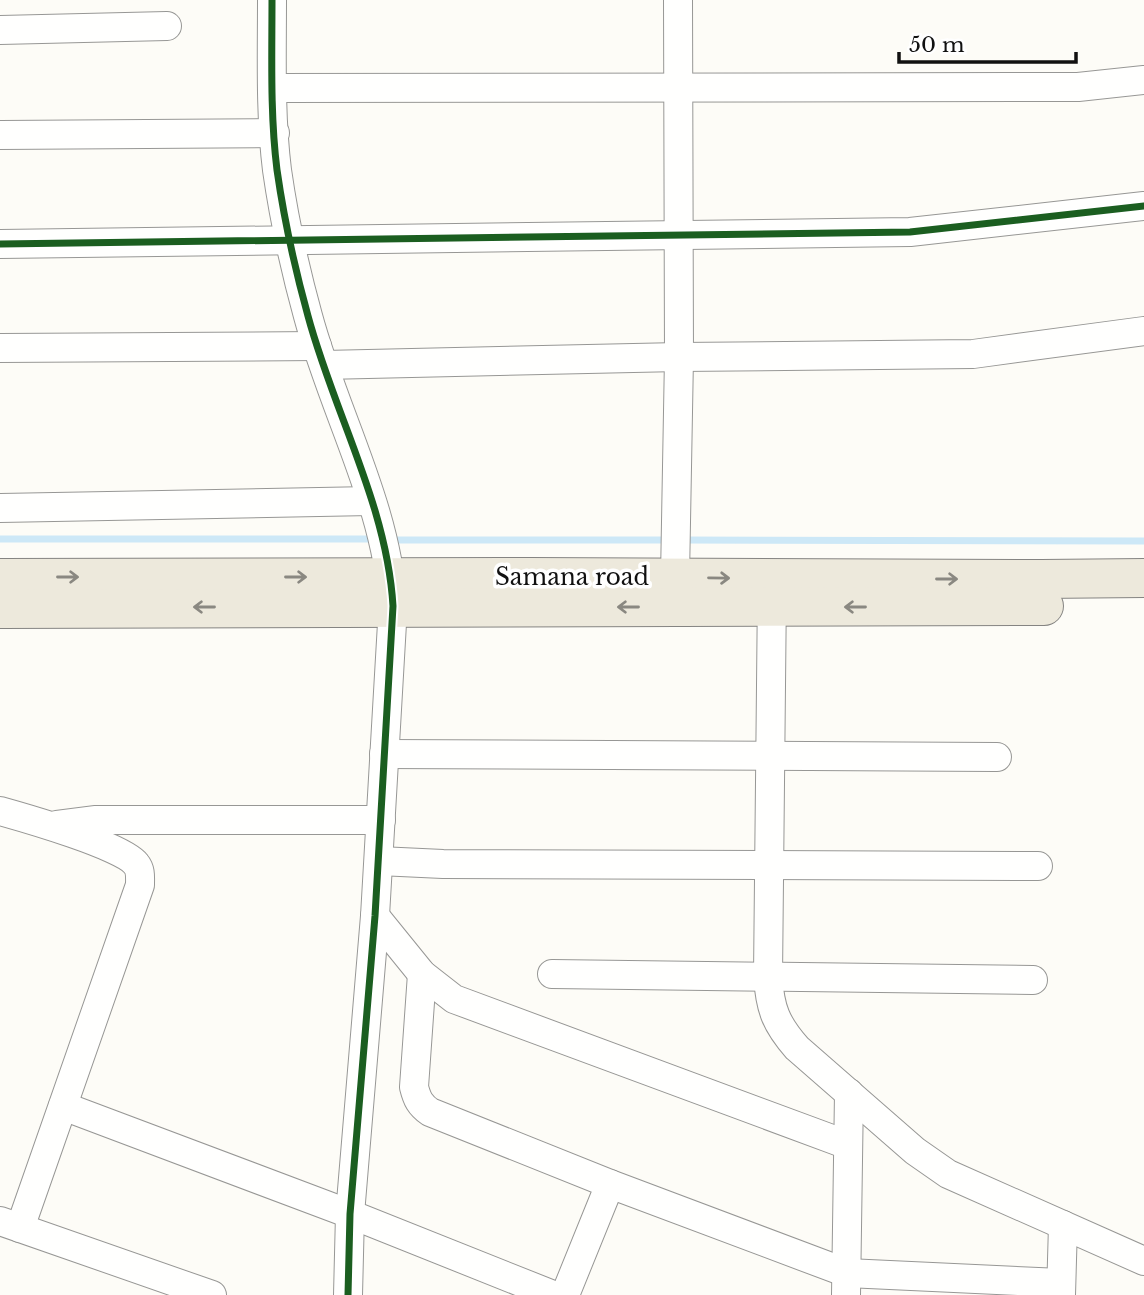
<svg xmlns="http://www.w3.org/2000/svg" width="1144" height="1295" viewBox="0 0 1144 1295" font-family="'Libre Baskerville',serif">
	<rect width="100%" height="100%" fill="#fdfcf7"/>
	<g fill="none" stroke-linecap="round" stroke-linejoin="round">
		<g stroke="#cde8f7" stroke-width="7">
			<polyline points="0,539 377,539"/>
			<polyline points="389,540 671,540"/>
			<polyline points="683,540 1144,541"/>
		</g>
		<defs>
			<g id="minor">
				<path d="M 272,0 C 272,56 270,114 277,170 C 284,219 295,269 308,316 C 334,413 387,505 393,606 L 375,916 L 350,1214 L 348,1295"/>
				<polyline points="0,30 167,26"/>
				<polyline points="272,88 1078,87 1144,80"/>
				<polyline points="0,135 275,133"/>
				<polyline points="0,244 910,232 1144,206"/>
				<polyline points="0,348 317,346"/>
				<polyline points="324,365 679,357 973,354 1144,331"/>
				<polyline points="0,508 371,501"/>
				<polyline points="675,577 679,357 678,0"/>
				<path d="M 772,588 L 768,977 C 770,1009 776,1024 797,1048 L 915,1151 L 948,1174 L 1144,1261"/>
				<polyline points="384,754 997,757"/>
				<path d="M 0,811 C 25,818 123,846 136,864 C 141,870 140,877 140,885 L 20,1228"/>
				<polyline points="57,825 96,820 381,820"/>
				<polyline points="379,861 443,864 1038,866"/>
				<polyline points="375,916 422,974 454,999 848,1145"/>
				<path d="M 422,974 L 414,1087 C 417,1099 420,1105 430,1112 L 610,1184 L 847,1273 L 1061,1283"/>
				<polyline points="552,974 1033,980"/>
				<polyline points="63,1106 350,1214 553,1295"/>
				<polyline points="0,1221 212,1295"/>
				<polyline points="565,1295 610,1184"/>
				<polyline points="846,1295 849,1093"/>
				<polyline points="1061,1295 1063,1225"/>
			</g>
			<g id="primary">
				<polyline points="0,578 531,577 1041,579 1144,578"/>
				<polyline points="0,609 1044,606"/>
			</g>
		</defs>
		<use href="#minor" stroke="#979795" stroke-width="30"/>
		<use href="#primary" stroke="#858482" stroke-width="40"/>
		<use href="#minor" stroke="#fffffe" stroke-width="28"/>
		<use href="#primary" stroke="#ede9dc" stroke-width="38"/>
		<defs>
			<g id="cycleway">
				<path d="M 272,0 C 272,56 270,114 277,170 C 284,219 295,269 308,316 C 334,413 387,505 393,606 L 375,916 L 350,1214 L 348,1295"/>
				<polyline points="0,244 910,232 1144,206"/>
			</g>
		</defs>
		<use href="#cycleway" stroke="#fff" stroke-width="11"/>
		<use href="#cycleway" stroke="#1b5e20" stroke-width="7"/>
	</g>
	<defs><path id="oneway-shaft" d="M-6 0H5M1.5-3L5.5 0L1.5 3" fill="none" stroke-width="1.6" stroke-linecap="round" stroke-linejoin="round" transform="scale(1.75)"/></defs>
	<g stroke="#8a8881">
		<use href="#oneway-shaft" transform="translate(68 577)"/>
		<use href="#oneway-shaft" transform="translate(296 577)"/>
		<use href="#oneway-shaft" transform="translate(719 578) rotate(1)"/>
		<use href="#oneway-shaft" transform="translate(947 579)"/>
		<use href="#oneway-shaft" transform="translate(204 607) rotate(180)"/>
		<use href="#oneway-shaft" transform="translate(628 607) rotate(-180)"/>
		<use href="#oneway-shaft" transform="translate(855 607) rotate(180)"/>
	</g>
	<g text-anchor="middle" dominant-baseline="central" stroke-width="7" stroke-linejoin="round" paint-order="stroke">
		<g font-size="23" fill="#111" stroke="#fff">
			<text x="572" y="577">Samana road</text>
		</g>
	</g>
	<path d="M899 52v10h177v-10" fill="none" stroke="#111111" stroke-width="3.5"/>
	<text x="909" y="52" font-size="21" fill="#111111" stroke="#ffffff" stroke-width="5" paint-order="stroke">50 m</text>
</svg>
